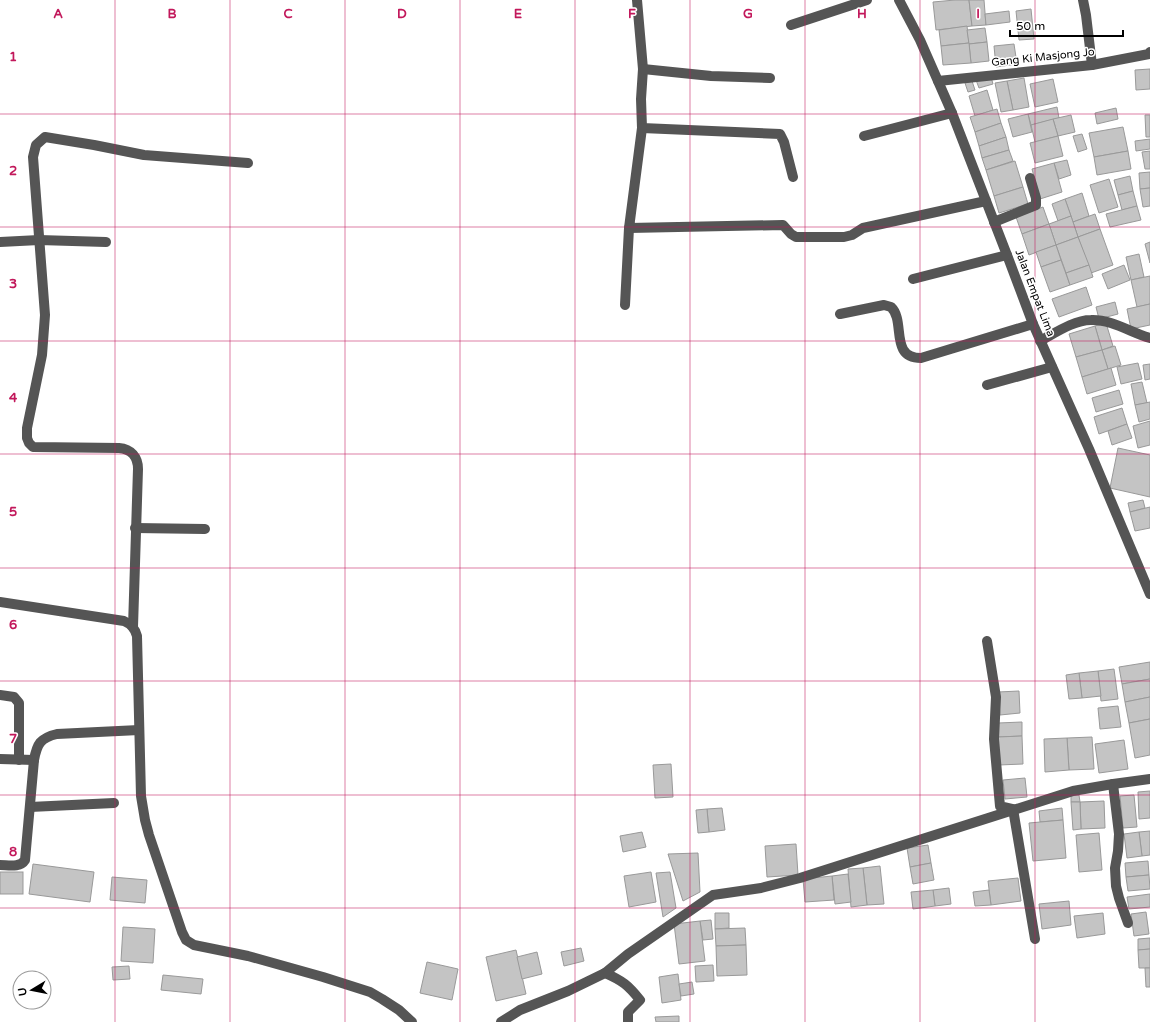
<svg xmlns="http://www.w3.org/2000/svg" width="1150" height="1022" viewBox="0 0 1150 1022" font-family="'Varela Round',sans-serif">
	<rect width="100%" height="100%" fill="#fff"/>
	<g fill="#c4c4c4" stroke="#999">
		<polygon points="955,0 969,0 972,26 936,30 933,2"/>
		<polygon points="969,0 984,0 986,25 972,26"/>
		<polygon points="1031,9 1034,39 1019,40 1016,11"/>
		<polygon points="1009,11 1010,22 986,25 985,14"/>
		<polygon points="967,26 969,43 941,46 939,30"/>
		<polygon points="985,28 987,42 969,44 967,30"/>
		<polygon points="987,42 989,61 971,63 969,44"/>
		<polygon points="969,43 971,63 943,65 941,46"/>
		<polygon points="1014,44 1017,64 996,67 994,46"/>
		<polygon points="1150,69 1150,89 1136,90 1135,70"/>
		<polygon points="991,77 993,84 979,88 976,80"/>
		<polygon points="1024,78 1029,107 1013,110 1007,81"/>
		<polygon points="1053,79 1058,102 1035,107 1030,84"/>
		<polygon points="972,81 975,90 968,92 965,83"/>
		<polygon points="1007,81 1013,110 1001,112 995,83"/>
		<polygon points="987,90 993,110 975,116 969,96"/>
		<polygon points="1057,107 1059,118 1031,125 1028,114"/>
		<polygon points="1116,108 1118,119 1097,124 1095,113"/>
		<polygon points="997,109 1001,123 975,132 970,117"/>
		<polygon points="1028,114 1032,132 1013,137 1008,119"/>
		<polygon points="1071,115 1075,132 1058,136 1053,119"/>
		<polygon points="1145,115 1150,115 1150,137 1146,137"/>
		<polygon points="1053,119 1058,136 1035,142 1031,125"/>
		<polygon points="1001,123 1006,137 979,146 975,132"/>
		<polygon points="1123,127 1128,151 1094,157 1089,133"/>
		<polygon points="1082,134 1087,149 1078,152 1073,136"/>
		<polygon points="1058,136 1063,156 1035,163 1030,143"/>
		<polygon points="1006,137 1009,150 982,158 979,146"/>
		<polygon points="1150,139 1150,149 1136,151 1135,141"/>
		<polygon points="1009,150 1013,161 986,170 982,158"/>
		<polygon points="1128,151 1131,169 1097,175 1094,157"/>
		<polygon points="1150,151 1150,169 1145,169 1142,152"/>
		<polygon points="1067,160 1071,175 1059,179 1054,163"/>
		<polygon points="1015,161 1023,187 994,196 986,170"/>
		<polygon points="1054,163 1062,192 1040,199 1032,169"/>
		<polygon points="1150,172 1150,188 1140,189 1139,173"/>
		<polygon points="1130,176 1133,191 1118,195 1114,180"/>
		<polygon points="1109,179 1118,207 1099,213 1090,185"/>
		<polygon points="1023,187 1028,204 999,213 994,196"/>
		<polygon points="1150,188 1150,206 1143,207 1140,189"/>
		<polygon points="1133,191 1137,206 1122,210 1118,195"/>
		<polygon points="1082,193 1089,216 1073,222 1065,199"/>
		<polygon points="1065,199 1071,216 1058,221 1052,204"/>
		<polygon points="1137,206 1141,220 1110,227 1106,214"/>
		<polygon points="1043,207 1049,224 1022,234 1016,217"/>
		<polygon points="1095,214 1100,229 1078,237 1073,222"/>
		<polygon points="1071,216 1078,237 1056,245 1049,224"/>
		<polygon points="1049,224 1056,245 1029,255 1022,234"/>
		<polygon points="1100,229 1113,265 1091,273 1078,237"/>
		<polygon points="1078,237 1089,265 1066,273 1056,245"/>
		<polygon points="1150,242 1150,263 1145,244"/>
		<polygon points="1056,245 1061,260 1041,267 1036,252"/>
		<polygon points="1139,254 1144,277 1131,280 1126,257"/>
		<polygon points="1061,260 1070,285 1050,292 1041,267"/>
		<polygon points="1089,265 1093,277 1070,285 1066,273"/>
		<polygon points="1124,265 1130,280 1108,289 1102,274"/>
		<polygon points="1150,276 1150,304 1137,307 1131,280"/>
		<polygon points="1086,287 1092,305 1059,317 1052,299"/>
		<polygon points="1115,302 1118,314 1099,319 1096,307"/>
		<polygon points="1150,304 1150,325 1131,329 1127,309"/>
		<polygon points="1106,323 1113,346 1102,350 1095,326"/>
		<polygon points="1095,326 1102,350 1076,357 1069,334"/>
		<polygon points="1115,346 1121,365 1108,369 1102,350"/>
		<polygon points="1102,350 1108,369 1082,377 1076,357"/>
		<polygon points="1138,363 1142,379 1121,384 1117,367"/>
		<polygon points="1150,364 1150,379 1145,380 1143,365"/>
		<polygon points="1111,368 1116,385 1087,394 1082,377"/>
		<polygon points="1142,382 1147,403 1135,405 1131,384"/>
		<polygon points="1119,390 1123,404 1096,412 1092,398"/>
		<polygon points="1150,402 1150,419 1139,422 1135,405"/>
		<polygon points="1122,408 1127,424 1099,434 1094,417"/>
		<polygon points="1150,421 1150,445 1138,448 1133,426"/>
		<polygon points="1127,424 1132,438 1112,445 1108,431"/>
		<polygon points="1118,448 1150,455 1150,497 1110,488"/>
		<polygon points="1143,500 1145,508 1130,512 1128,503"/>
		<polygon points="1150,507 1150,528 1135,531 1130,512"/>
		<polygon points="1150,662 1150,679 1122,684 1119,667"/>
		<polygon points="1114,669 1118,699 1101,701 1098,671"/>
		<polygon points="1098,671 1101,696 1082,698 1079,673"/>
		<polygon points="1079,673 1082,698 1069,699 1066,675"/>
		<polygon points="1150,679 1150,697 1125,702 1122,684"/>
		<polygon points="1019,691 1020,713 1000,715 998,692"/>
		<polygon points="1150,697 1150,719 1129,723 1125,702"/>
		<polygon points="1118,706 1121,727 1100,729 1098,708"/>
		<polygon points="1150,719 1150,755 1135,758 1129,723"/>
		<polygon points="1022,722 1022,736 998,737 998,723"/>
		<polygon points="1022,736 1023,764 999,765 998,737"/>
		<polygon points="1092,737 1094,769 1069,770 1067,738"/>
		<polygon points="1067,738 1069,770 1045,772 1044,739"/>
		<polygon points="1124,740 1128,769 1099,773 1095,744"/>
		<polygon points="671,764 673,797 655,798 653,765"/>
		<polygon points="1025,778 1027,797 1005,799 1003,780"/>
		<polygon points="1150,791 1150,818 1139,819 1138,792"/>
		<polygon points="1071,795 1079,795 1080,802 1071,802"/>
		<polygon points="1134,795 1137,827 1123,828 1120,796"/>
		<polygon points="1104,801 1105,828 1081,829 1080,802"/>
		<polygon points="1071,802 1080,802 1081,829 1073,830"/>
		<polygon points="722,808 725,830 709,832 707,809"/>
		<polygon points="1062,808 1063,820 1040,822 1039,811"/>
		<polygon points="707,809 709,832 698,833 696,810"/>
		<polygon points="1063,820 1066,858 1033,861 1029,823"/>
		<polygon points="1150,831 1150,855 1142,856 1139,832"/>
		<polygon points="642,832 646,847 623,852 620,836"/>
		<polygon points="1139,832 1142,856 1127,858 1124,834"/>
		<polygon points="1099,833 1102,870 1079,872 1076,835"/>
		<polygon points="796,844 798,875 767,877 765,846"/>
		<polygon points="928,845 931,863 910,867 907,848"/>
		<polygon points="698,853 700,892 683,901 668,854"/>
		<polygon points="1148,861 1149,875 1126,877 1125,863"/>
		<polygon points="931,863 934,880 913,884 910,867"/>
		<polygon points="33,864 94,872 90,902 29,894"/>
		<polygon points="880,866 884,904 867,905 863,868"/>
		<polygon points="863,868 867,905 851,907 848,869"/>
		<rect x="0" y="872" width="23" height="22"/>
		<polygon points="651,872 656,902 629,907 624,876"/>
		<polygon points="670,872 676,908 663,917 656,873"/>
		<polygon points="848,874 851,902 835,904 832,876"/>
		<polygon points="1149,875 1150,889 1128,891 1126,877"/>
		<polygon points="832,876 834,900 805,902 803,879"/>
		<polygon points="112,877 147,880 145,903 110,900"/>
		<polygon points="1018,878 1021,901 991,905 988,881"/>
		<polygon points="949,888 951,904 935,906 933,890"/>
		<polygon points="933,890 935,906 913,909 911,892"/>
		<polygon points="989,890 991,905 975,906 973,892"/>
		<polygon points="1150,894 1150,907 1129,909 1127,897"/>
		<polygon points="1069,901 1071,925 1042,929 1039,904"/>
		<polygon points="1146,912 1149,934 1134,936 1131,914"/>
		<polygon points="715,913 729,913 729,928 715,929"/>
		<polygon points="1103,913 1105,934 1077,938 1074,916"/>
		<polygon points="711,920 713,939 703,940 700,921"/>
		<polygon points="700,921 705,961 679,964 674,924"/>
		<polygon points="123,927 155,929 153,963 121,961"/>
		<polygon points="745,928 746,945 716,946 715,929"/>
		<polygon points="1150,938 1150,949 1138,950 1138,939"/>
		<polygon points="746,945 747,975 717,976 716,946"/>
		<polygon points="581,948 584,961 564,966 561,952"/>
		<polygon points="1150,949 1150,968 1139,968 1138,950"/>
		<polygon points="516,950 526,994 496,1001 486,957"/>
		<polygon points="537,952 542,974 522,979 517,957"/>
		<polygon points="427,962 458,969 452,1000 420,993"/>
		<polygon points="713,965 714,981 696,982 695,966"/>
		<polygon points="129,966 130,979 113,980 112,967"/>
		<polygon points="1145,968 1150,968 1150,987 1146,987"/>
		<polygon points="678,974 681,1000 662,1003 659,977"/>
		<polygon points="163,975 203,979 201,994 161,990"/>
		<polygon points="692,982 694,994 681,996 679,984"/>
		<polygon points="679,1016 679,1022 656,1022 655,1017"/>
	</g>
	<g fill="none" stroke-linecap="round" stroke-linejoin="round">
		<g stroke="#555" stroke-width="10">
			<polyline points="637,0 643,69 641,99 642,128 780,134 784,142 793,177"/>
			<polyline points="899,0 920,40 952,113 1007,255 1033,324 1089,449 1150,594"/>
			<polyline points="1083,0 1086,15 1092,65"/>
			<polyline points="791,25 867,0"/>
			<polyline points="643,69 711,76 770,78"/>
			<polyline points="938,81 1092,65 1149,54 1150,52"/>
			<polyline points="642,128 629,228 783,225 791,234 796,237 844,237 852,235 863,228 986,201"/>
			<polyline points="864,136 952,113"/>
			<polyline points="994,222 1036,205 1036,198 1030,178"/>
			<polyline points="0,242 39,240 106,242"/>
			<polyline points="913,279 1007,255"/>
			<polyline points="625,305 629,228"/>
			<path d="M 840,314 L 884,305 L 891,307 C 906,321 889,358 921,358 L 1033,324"/>
			<path d="M 1040,341 C 1055,333 1074,320 1091,320 C 1111,319 1132,333 1150,338"/>
			<polyline points="987,385 1052,367"/>
			<polyline points="135,528 205,529"/>
			<path d="M 0,602 L 124,621 C 131,624 135,628 137,636 L 141,796 L 145,820 L 149,835 L 182,932 L 186,940 L 194,945 L 248,956 L 323,977 L 370,992 L 382,999 L 399,1010 L 412,1022"/>
			<path d="M 133,627 L 138,469 C 138,457 131,449 119,448 L 33,447 L 29,443 L 27,438 L 27,428 L 42,355 L 45,315 L 33,157 L 36,145 L 45,137 L 94,145 L 144,155 L 248,163"/>
			<polyline points="987,641 996,697 994,739 1000,806 1013,809 1035,939"/>
			<polyline points="0,695 14,697 19,703 19,760"/>
			<polyline points="0,759 34,760"/>
			<polyline points="1113,784 1119,834 1118,851 1115,868 1116,886 1119,898 1128,923"/>
			<polyline points="30,807 114,803"/>
			<path d="M 0,865 C 8,865 20,868 25,860 L 34,760 C 37,744 40,738 57,734 L 139,730"/>
			<path d="M 605,973 C 623,981 628,985 640,1000 L 628,1012 L 628,1022"/>
			<polyline points="501,1022 520,1010 568,991 605,973 628,954 713,895 761,888 800,878 1073,791 1113,784 1150,779"/>
		</g>
	</g>
	<path fill="none" stroke="#c2185b" stroke-width="1" stroke-opacity="0.55" d="M 115,0 L 115,1022M 230,0 L 230,1022M 345,0 L 345,1022M 460,0 L 460,1022M 575,0 L 575,1022M 690,0 L 690,1022M 805,0 L 805,1022M 920,0 L 920,1022M 1035,0 L 1035,1022M 0,114 L 1150,114M 0,227 L 1150,227M 0,341 L 1150,341M 0,454 L 1150,454M 0,568 L 1150,568M 0,681 L 1150,681M 0,795 L 1150,795M 0,908 L 1150,908"/>
	<g text-anchor="middle" dominant-baseline="central" stroke-width="3" stroke-linejoin="round" paint-order="stroke">
		<g font-size="11" fill="#000" stroke="#fff">
			<text transform="translate(1043 57) rotate(-6)">Gang Ki Masjong Jo</text>
			<text transform="translate(1035 293) rotate(69)">Jalan Empat Lima</text>
		</g>
	</g>
	<g font-size="13" text-anchor="middle" font-weight="bold" fill="#c2185b" stroke="#fff" stroke-width="3" stroke-linejoin="round" paint-order="stroke">
		<text x="58" y="18">A</text>
		<text x="172" y="18">B</text>
		<text x="288" y="18">C</text>
		<text x="402" y="18">D</text>
		<text x="518" y="18">E</text>
		<text x="632" y="18">F</text>
		<text x="748" y="18">G</text>
		<text x="862" y="18">H</text>
		<text x="978" y="18">I</text>
		<text x="13" y="61">1</text>
		<text x="13" y="175">2</text>
		<text x="13" y="288">3</text>
		<text x="13" y="402">4</text>
		<text x="13" y="516">5</text>
		<text x="13" y="629">6</text>
		<text x="13" y="743">7</text>
		<text x="13" y="856">8</text>
	</g>
	<g transform="translate(32 990) rotate(260)"><circle r="19" fill="#ffffff" stroke="#999999"/>
	<path d="M0-3L7 15L0 10L-7 15Z" fill="#000000"/>
	<text y="-6" font-size="11" font-weight="bold" text-anchor="middle" fill="#000000">U</text>
	</g>
	<path d="M1010 30v6h113v-6" fill="none" stroke="#000000" stroke-width="2"/>
	<text x="1016" y="30" font-size="12" fill="#000000" stroke="#ffffff" stroke-width="3" paint-order="stroke">50 m</text>
</svg>
